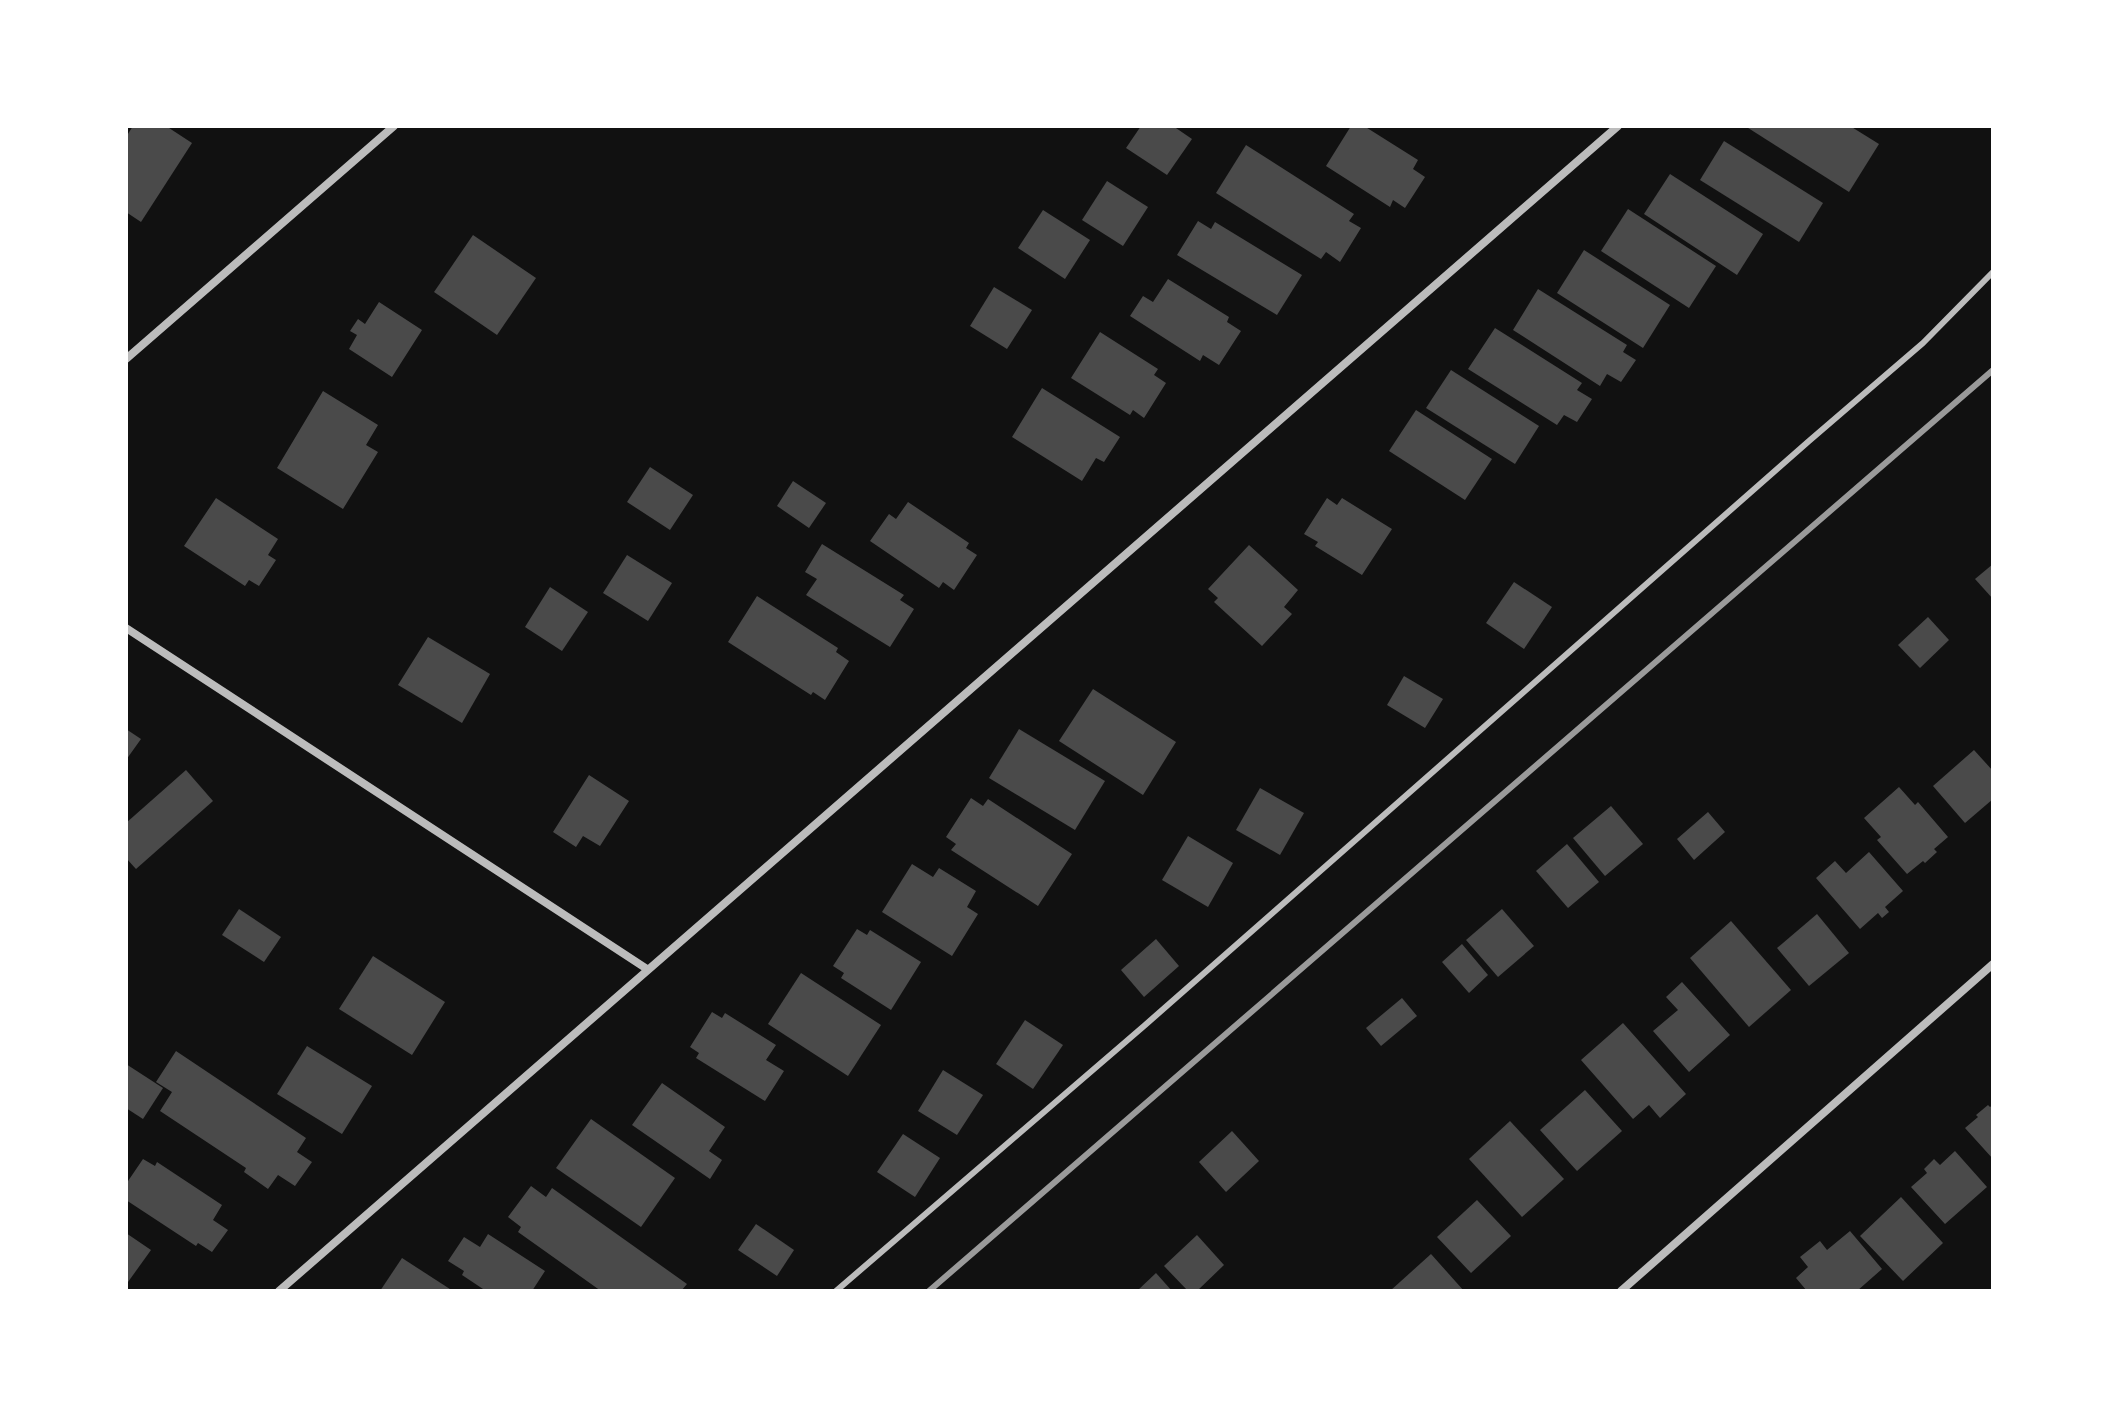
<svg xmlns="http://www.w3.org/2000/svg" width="2119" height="1417" viewBox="0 0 2119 1417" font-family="'Fira Sans Condensed',sans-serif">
	<rect width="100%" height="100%" fill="#111"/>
	<g fill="#4a4a4a">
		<polygon points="133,126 166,126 192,143 141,222 126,212 126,137"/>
		<polygon points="1141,126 1173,126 1192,139 1167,175 1126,148"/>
		<polygon points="1351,126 1364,126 1418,160 1413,169 1425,177 1405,208 1393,200 1390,207 1326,166"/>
		<polygon points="1745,126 1850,126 1879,144 1849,192"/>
		<polygon points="1724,141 1823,203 1799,242 1700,180"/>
		<polygon points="1246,145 1354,214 1349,221 1361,228 1340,262 1326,252 1321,259 1216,193"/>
		<polygon points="1670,174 1763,234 1737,275 1644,214"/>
		<polygon points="1107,181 1148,207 1123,246 1082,220"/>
		<polygon points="1628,209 1716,266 1689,308 1601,251"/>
		<polygon points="1043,210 1090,240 1065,279 1018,248"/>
		<polygon points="1198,221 1211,229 1215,222 1302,275 1277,315 1177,255"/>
		<polygon points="473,235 536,278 497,335 434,292"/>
		<polygon points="1584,250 1670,305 1643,348 1557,293"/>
		<polygon points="1168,279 1229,317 1227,322 1241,331 1219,365 1203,355 1200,361 1130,316 1143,296 1153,302"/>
		<polygon points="994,287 1032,310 1007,349 970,326"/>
		<polygon points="1538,289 1627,345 1623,352 1636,360 1621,382 1607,374 1600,386 1513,330"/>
		<polygon points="379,302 422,330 392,377 349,349 357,335 350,331 358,319 365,324"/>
		<polygon points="1495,328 1582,383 1577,390 1592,399 1577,422 1564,415 1557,425 1468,369"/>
		<polygon points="1100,332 1158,369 1154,375 1166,383 1144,418 1133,410 1130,415 1071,378"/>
		<polygon points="1451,370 1539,426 1515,464 1426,408"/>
		<polygon points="1042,388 1120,437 1104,462 1096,458 1082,481 1012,437"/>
		<polygon points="323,391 378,425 366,445 378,452 343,509 277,468"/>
		<polygon points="1416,410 1492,459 1465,500 1389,451"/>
		<polygon points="650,467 693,495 670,530 627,502"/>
		<polygon points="793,481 826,503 809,528 777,506"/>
		<polygon points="216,498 278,539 268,555 276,560 259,586 249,580 245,586 184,546"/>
		<polygon points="1327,498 1337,505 1342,498 1392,529 1362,575 1315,546 1318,542 1304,534"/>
		<polygon points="908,502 969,543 966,548 977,555 954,590 943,582 939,588 870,541 889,514 896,519"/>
		<polygon points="822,544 904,595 900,600 914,609 890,647 806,595 817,579 805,572"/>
		<polygon points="1249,545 1298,590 1284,607 1292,614 1262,646 1214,602 1218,598 1208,589"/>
		<polygon points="627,555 672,583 648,621 603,593"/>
		<polygon points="1993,564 1993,599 1975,579"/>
		<polygon points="1514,582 1552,607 1524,649 1486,623"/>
		<polygon points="550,587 588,612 562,651 525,627"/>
		<polygon points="757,596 838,648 836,652 849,661 825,700 813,692 811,695 728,642"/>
		<polygon points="1928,617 1949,640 1920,668 1898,645"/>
		<polygon points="428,637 490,674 462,723 398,685"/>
		<polygon points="1404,676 1443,699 1425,728 1387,705"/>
		<polygon points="1093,689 1176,742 1143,795 1059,741"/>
		<polygon points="126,729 141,739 126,760"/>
		<polygon points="1019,729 1105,781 1075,830 989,778"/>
		<polygon points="1974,750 1993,771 1993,799 1965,823 1933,786"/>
		<polygon points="186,770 213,801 136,869 126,858 126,823"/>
		<polygon points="589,775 629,801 600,846 583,836 576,847 553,832"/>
		<polygon points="1899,787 1915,805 1918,802 1948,837 1934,849 1937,852 1925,863 1923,861 1907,874 1877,840 1881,837 1864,818"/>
		<polygon points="1260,788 1304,813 1280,855 1236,830"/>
		<polygon points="971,798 983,806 988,799 1072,854 1038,906 951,850 956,844 946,837"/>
		<polygon points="1611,806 1643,844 1605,876 1573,838"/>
		<polygon points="1708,812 1725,832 1694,860 1677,839"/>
		<polygon points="1188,836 1233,863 1208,907 1162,880"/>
		<polygon points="1567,844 1599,882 1568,908 1536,871"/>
		<polygon points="1869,852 1903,891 1885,907 1889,912 1882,918 1878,913 1860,929 1816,878 1835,861 1846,873"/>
		<polygon points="912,864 933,877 939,868 976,891 967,907 978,914 952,956 882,912"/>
		<polygon points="239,909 281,937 264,962 222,935"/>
		<polygon points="1502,909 1534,946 1498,977 1466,940"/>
		<polygon points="1817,914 1849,953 1809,986 1777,948"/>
		<polygon points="1731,921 1791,990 1749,1027 1690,958"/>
		<polygon points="857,929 867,935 870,930 921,962 891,1010 841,978 844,973 833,966"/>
		<polygon points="1156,939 1179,966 1144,997 1121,970"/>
		<polygon points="1462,944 1488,975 1469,993 1442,962"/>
		<polygon points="373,956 445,1002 412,1055 339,1009"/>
		<polygon points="801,973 881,1025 848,1076 768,1024"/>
		<polygon points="1682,982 1730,1035 1689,1072 1653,1031 1678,1010 1666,997"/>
		<polygon points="1402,998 1417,1016 1381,1046 1366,1028"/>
		<polygon points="712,1012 722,1018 725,1013 776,1045 766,1060 784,1071 765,1101 696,1058 699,1053 690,1047"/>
		<polygon points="1025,1020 1063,1045 1033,1089 996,1064"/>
		<polygon points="1623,1023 1686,1094 1660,1118 1649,1105 1633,1119 1581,1060"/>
		<polygon points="307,1046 372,1086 342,1134 277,1094"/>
		<polygon points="176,1051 306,1138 297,1152 312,1162 295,1186 278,1175 268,1189 244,1172 246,1168 160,1111 172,1092 156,1082"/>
		<polygon points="126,1064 163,1088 143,1119 126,1108"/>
		<polygon points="943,1070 983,1095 957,1135 918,1111"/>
		<polygon points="662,1083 725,1127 709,1151 722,1160 710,1179 632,1125"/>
		<polygon points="1585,1090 1622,1131 1577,1171 1540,1130"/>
		<polygon points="1988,1105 1990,1107 1993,1105 1993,1159 1965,1128 1978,1117 1976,1115"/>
		<polygon points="591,1119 675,1178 641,1227 556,1168"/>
		<polygon points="1510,1121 1564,1179 1522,1217 1469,1159"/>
		<polygon points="1232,1131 1259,1161 1226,1192 1199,1162"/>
		<polygon points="903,1134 940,1158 915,1197 877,1172"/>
		<polygon points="1955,1151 1987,1187 1945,1224 1911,1187 1927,1173 1924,1169 1934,1159 1940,1165"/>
		<polygon points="143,1159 155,1166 157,1162 222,1205 213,1220 228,1230 212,1252 198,1243 196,1246 126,1200 126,1184"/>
		<polygon points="531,1186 546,1197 552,1188 687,1284 681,1291 601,1291 518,1232 521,1227 508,1217"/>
		<polygon points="1901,1197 1943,1243 1903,1281 1860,1236"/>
		<polygon points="1477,1200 1511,1236 1471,1273 1437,1237"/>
		<polygon points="756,1224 794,1250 777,1276 738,1250"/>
		<polygon points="1850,1231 1882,1269 1857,1291 1807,1291 1796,1278 1808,1267 1800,1257 1820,1241 1827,1250"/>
		<polygon points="126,1233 151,1250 128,1282 126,1280"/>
		<polygon points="488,1234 545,1271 532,1291 486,1291 462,1275 464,1271 448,1261 464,1237 480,1247"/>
		<polygon points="1197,1235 1224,1265 1197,1291 1188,1291 1164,1266"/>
		<polygon points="1431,1254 1464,1291 1390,1291"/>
		<polygon points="402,1258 453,1291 380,1291"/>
		<polygon points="1156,1273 1172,1291 1137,1291"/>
	</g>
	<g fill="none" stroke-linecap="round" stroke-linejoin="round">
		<polyline stroke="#bcbcbc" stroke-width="6" points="836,1291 1144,1026 1809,441 1923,343 1993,272"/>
		<g stroke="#bcbcbc" stroke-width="8">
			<polyline points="126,359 394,126"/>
			<polyline points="126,628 647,969"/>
			<polyline points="279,1291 1618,126"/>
			<polyline points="1621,1291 1993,964"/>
		</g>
		<polyline stroke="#9a9a9a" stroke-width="6" points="929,1291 1993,370"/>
	</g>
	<rect width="2119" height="1417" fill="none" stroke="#ffffff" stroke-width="256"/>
</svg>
